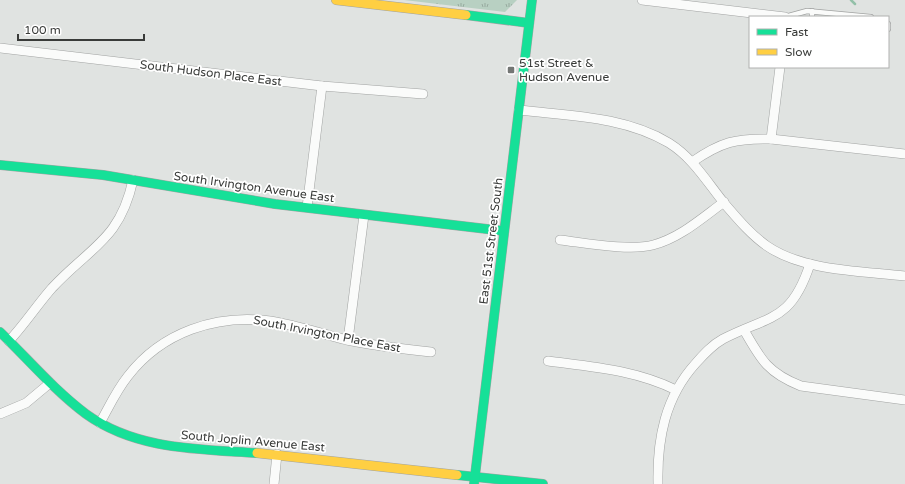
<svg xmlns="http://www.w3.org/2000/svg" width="905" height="484" viewBox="0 0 905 484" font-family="'Varela Round',sans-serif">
	<defs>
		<pattern id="park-tufts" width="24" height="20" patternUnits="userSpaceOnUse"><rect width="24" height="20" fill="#b8d0c2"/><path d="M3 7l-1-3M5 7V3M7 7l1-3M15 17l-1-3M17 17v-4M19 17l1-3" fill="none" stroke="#97aa9f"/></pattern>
	</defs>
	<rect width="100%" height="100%" fill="#e0e3e1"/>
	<polygon fill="url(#park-tufts)" points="404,0 517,0 505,12"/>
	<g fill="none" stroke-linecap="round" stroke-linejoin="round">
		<polyline stroke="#93c0a8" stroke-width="2.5" points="851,0 855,4"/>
		<defs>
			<g id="lane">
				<polyline points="785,17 807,11 871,17"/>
				<polyline points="812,17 812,11"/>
				<polyline points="888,24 888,29"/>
			</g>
			<g id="street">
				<polyline points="642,0 785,17"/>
				<polyline points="0,48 322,86 423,94"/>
				<path d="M 519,110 C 569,116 624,116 669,143 C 693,158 707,182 724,203 C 737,218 750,234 767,246 C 803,271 862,271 905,276"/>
				<polyline points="771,139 780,67"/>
				<path d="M 692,162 C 721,142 736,138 771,139 L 905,154"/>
				<polyline points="307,207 322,86"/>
				<path d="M 560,240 C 586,243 629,251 653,245 C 680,238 702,218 724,202"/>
				<path d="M 744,330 C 761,360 768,373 801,386 L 905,400"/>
				<polyline points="348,340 364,215"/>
				<path d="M 9,341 C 25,324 37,305 52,288 C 90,247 120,240 133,180"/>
				<path d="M 548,361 C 593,367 635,370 676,390"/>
				<polyline points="0,414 26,403 50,383"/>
				<path d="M 100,423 C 109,407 116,391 128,376 C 162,332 216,314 270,321 C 296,325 322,334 347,340 C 375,346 403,349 431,352"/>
				<polyline points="274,484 277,454"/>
				<path d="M 658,484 C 657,439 665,397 696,363 C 704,354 712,345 723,339 C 770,315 791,322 810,264"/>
			</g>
			<g id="fast">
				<polyline points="466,15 529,23"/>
				<polyline points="0,165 103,175 275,204 504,231"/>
				<path d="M 0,332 C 28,359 54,390 86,414 C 136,450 198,449 257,453"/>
				<polyline points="457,475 543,484"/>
				<polyline points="474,484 532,0"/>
			</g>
			<g id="slow">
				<polyline points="336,0 466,15"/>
				<polyline points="257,453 457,475"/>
			</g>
		</defs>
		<use href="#lane" stroke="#a1a3a2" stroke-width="6"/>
		<use href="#street" stroke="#a1a3a2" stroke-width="10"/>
		<use href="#fast" stroke="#a1a3a2" stroke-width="10"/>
		<use href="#slow" stroke="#a1a3a2" stroke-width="10"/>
		<use href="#lane" stroke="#fafbfa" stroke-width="4.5"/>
		<use href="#street" stroke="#fafbfa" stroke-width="9"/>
		<use href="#fast" stroke="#16e098" stroke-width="9"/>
		<use href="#slow" stroke="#ffcf43" stroke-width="9"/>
	</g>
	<rect fill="#737674" stroke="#fff" stroke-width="1.5" x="507" y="66" width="8" height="8" rx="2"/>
	<g text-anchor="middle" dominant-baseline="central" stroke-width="3.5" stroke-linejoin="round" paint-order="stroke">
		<g font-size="12" fill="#393b39" stroke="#fff" text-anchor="start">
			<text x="519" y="63">51st Street &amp;<tspan x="519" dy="14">Hudson Avenue</tspan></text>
		</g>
		<g font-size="12" fill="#393b39" stroke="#fff">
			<text transform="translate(211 73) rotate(7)">South Hudson Place East</text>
			<text transform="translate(254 187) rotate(8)">South Irvington Avenue East</text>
			<text transform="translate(491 241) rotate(-83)">East 51st Street South</text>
			<text transform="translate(327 334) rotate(11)">South Irvington Place East</text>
			<text transform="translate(253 441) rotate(5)">South Joplin Avenue East</text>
		</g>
	</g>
	<rect x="749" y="16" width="140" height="52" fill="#ffffff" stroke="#b0b1b0"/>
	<rect x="757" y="29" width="20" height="6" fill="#16e098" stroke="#b0b1b0"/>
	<text x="785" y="36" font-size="12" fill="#393b39">Fast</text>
	<rect x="757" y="49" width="20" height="6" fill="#ffcf43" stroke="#b0b1b0"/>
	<text x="785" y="56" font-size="12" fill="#393b39">Slow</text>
	<path d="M18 34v6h126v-6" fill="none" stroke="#393b39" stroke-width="2"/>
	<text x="24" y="34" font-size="12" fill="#393b39" stroke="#ffffff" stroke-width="3" paint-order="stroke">100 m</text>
</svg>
